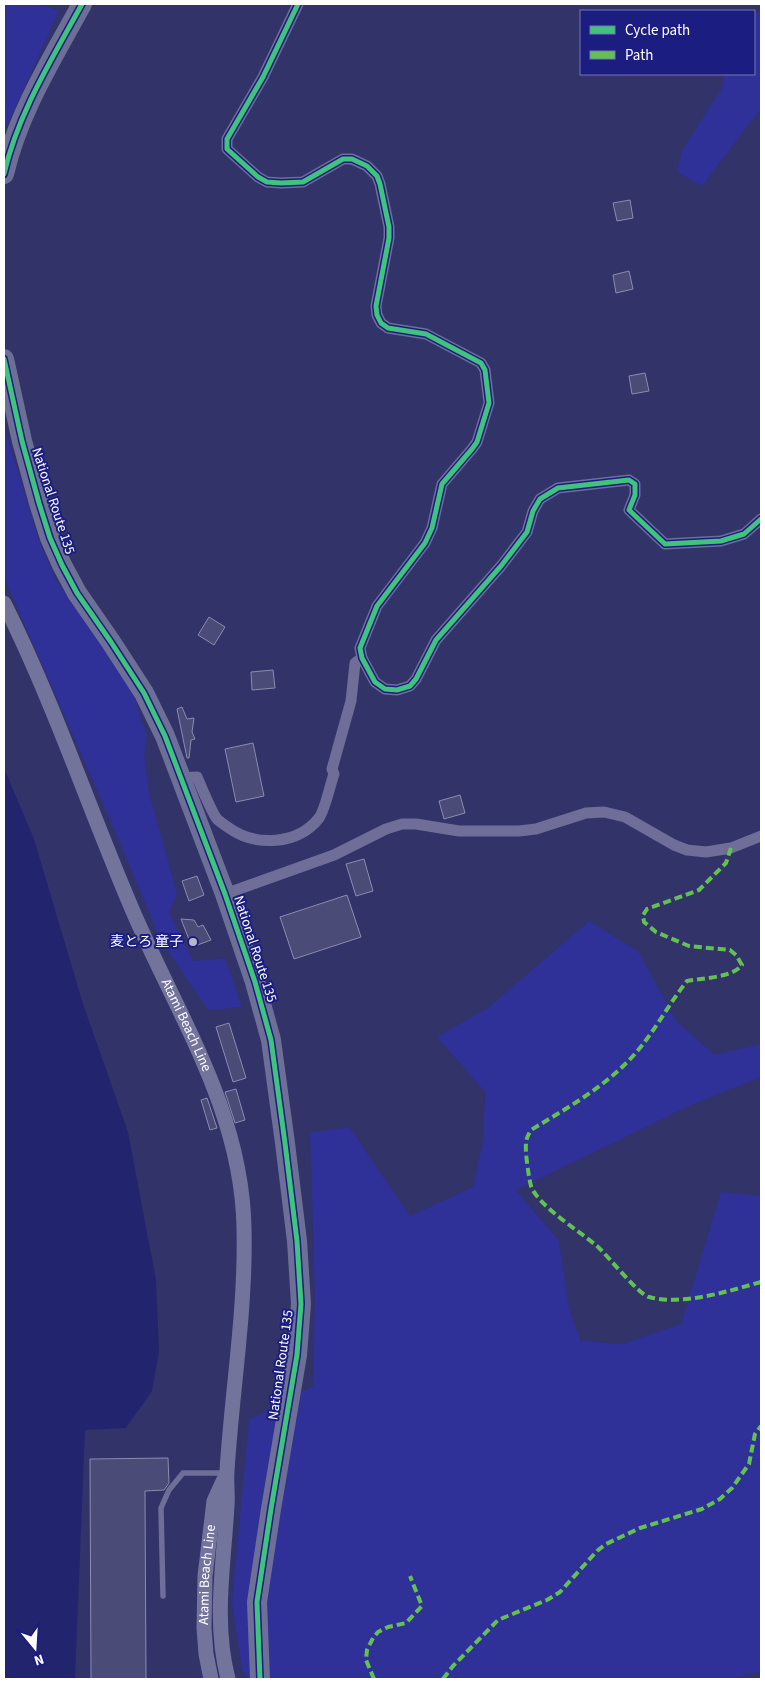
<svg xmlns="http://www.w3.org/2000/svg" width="765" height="1683" viewBox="0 0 765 1683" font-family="'Source Sans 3','Noto Sans JP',sans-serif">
	<rect width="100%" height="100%" fill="#323369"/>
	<g fill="#2f3098">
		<polygon points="4,4 40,4 59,11 4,132"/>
		<polygon points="761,10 761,110 758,112 702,186 677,172 682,150 722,88 724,74 754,74 754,16"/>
		<polygon points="4,426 39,541 57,582 97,635 131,688 147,736 144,756 149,793 177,894 169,913 193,961 225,958 242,1007 208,1010 160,939 124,852 4,577"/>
		<polygon points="589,921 638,951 677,1022 715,1055 761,1044 761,1077 691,1105 516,1190 559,1241 569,1309 581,1341 623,1344 681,1324 721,1192 761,1196 761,1671 734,1679 249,1679 242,1670 232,1602 249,1420 313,1386 315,1297 310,1133 349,1127 410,1216 473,1187 483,1141 485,1092 437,1037 489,1007"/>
	</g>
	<polygon fill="#23246e" points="4,768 34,839 83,1004 128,1132 156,1280 159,1352 152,1391 126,1428 85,1430 75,1679 4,1679"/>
	<g fill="#4a4b77" stroke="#8b8cae">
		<polygon points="630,200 633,218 617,221 613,203"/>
		<polygon points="629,271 633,289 616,293 613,275"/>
		<polygon points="645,373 649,391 632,394 629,376"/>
		<polygon points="209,617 225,627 214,645 198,635"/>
		<polygon points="273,670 275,688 252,690 251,672"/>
		<polygon points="182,707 187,719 194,718 192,732 195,739 191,740 189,758 187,758 177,709"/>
		<polygon points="253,743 264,796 236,802 225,749"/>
		<polygon points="460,795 465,813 444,819 439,801"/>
		<polygon points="364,859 373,891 356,896 346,864"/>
		<polygon points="197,876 204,895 189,901 182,881"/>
		<polygon points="347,895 361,937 294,959 280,917"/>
		<polygon points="181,919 194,920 198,927 203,925 211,940 192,947"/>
		<polygon points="229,1023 246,1078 233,1082 216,1027"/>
		<polygon points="236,1089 245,1120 235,1123 225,1092"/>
		<polygon points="207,1098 217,1128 210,1130 201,1100"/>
		<polygon points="168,1458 169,1483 164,1490 145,1491 146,1679 91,1679 90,1459"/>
	</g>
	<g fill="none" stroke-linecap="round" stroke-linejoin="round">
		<polyline stroke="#6e6e98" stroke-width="5.5" points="163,1596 161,1508 169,1490 183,1473 225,1473"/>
		<g stroke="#6e6e98" stroke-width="11">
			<polyline points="298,4 263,77 227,139 227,149 258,177 267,182 281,183 303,182 343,159 352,159 367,166 377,176 380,184 389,227 389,238 376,306 377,315 381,323 388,328 426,334 481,363 485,370 489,403 477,442 472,449 442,484 432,528 425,543 377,606 360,648 362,658 375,682 385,689 397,690 410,686 416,679 436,640 501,566 527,532 533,511 540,499 558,488 629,480 635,484 635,495 629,510 665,544 721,541 744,534 761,519"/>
			<path d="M 181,778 L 197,777 C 202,788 211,811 217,819 C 220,822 225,825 229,828 C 256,847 298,845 319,818 C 325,810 330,785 334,774 L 332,769 L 351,701 L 355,663 L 362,658"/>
			<polyline points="225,894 334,855 386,829 402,824 416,824 459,831 519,831 536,829 586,813 604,812 625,817 674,845 687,850 706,852 731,848 761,836"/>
		</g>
		<g stroke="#73749b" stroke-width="15">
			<path id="s1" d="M 4,603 C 55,705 90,812 135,916 C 180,1019 242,1113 244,1228 C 246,1310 232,1390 227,1471 C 226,1482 228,1494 227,1505 C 224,1563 213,1621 228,1679"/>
			<path id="s2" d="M 211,1679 L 206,1654 L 204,1628 L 205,1576 L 214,1501 L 225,1477"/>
		</g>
		<g stroke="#6e6f97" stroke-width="20">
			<path d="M 4,174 C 18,113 52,59 82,4"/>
			<polyline points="4,359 22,441 39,503 50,538 62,565 77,593 111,642 144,693 165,736 225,894 255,982 271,1040 285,1143 297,1241 301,1304 297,1355 271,1509 257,1602 260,1679"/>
		</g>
		<g stroke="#63c152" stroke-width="4" stroke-dasharray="8 4" stroke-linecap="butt">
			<path d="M 731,848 L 726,863 L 699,890 L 647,909 L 643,915 L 644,922 L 656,932 L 689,946 L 730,950 L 736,955 L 742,965 C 732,978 702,978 687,981 C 668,1005 654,1033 633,1056 C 605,1087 567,1108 531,1130 C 528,1135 526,1139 526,1144 C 525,1152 529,1179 531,1186 C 538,1206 581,1232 598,1247 C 608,1256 639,1295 649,1297 C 682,1306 729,1291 761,1282"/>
			<polyline points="374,1679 366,1660 367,1650 373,1638 378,1632 388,1627 406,1623 422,1606 410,1576"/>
			<polyline points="443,1679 453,1666 498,1620 547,1600 560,1592 597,1551 606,1544 640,1528 702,1509 720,1499 732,1488 749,1464 755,1434 761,1426"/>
		</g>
		<defs>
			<g id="cycleway">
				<polyline points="298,4 263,77 227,139 227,149 258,177 267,182 281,183 303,182 343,159 352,159 367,166 377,176 380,184 389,227 389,238 376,306 377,315 381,323 388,328 426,334 481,363 485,370 489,403 477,442 472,449 442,484 432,528 425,543 377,606 360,648 362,658 375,682 385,689 397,690 410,686 416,679 436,640 501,566 527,532 533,511 540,499 558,488 629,480 635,484 635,495 629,510 665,544 721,541 744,534 761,519"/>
				<path d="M 4,174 C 18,113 52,59 82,4"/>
				<polyline points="4,359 22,441 39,503 50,538 62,565 77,593 111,642 144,693 165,736 225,894 255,982 271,1040 285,1143 297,1241 301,1304 297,1355 271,1509 257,1602 260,1679"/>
			</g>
		</defs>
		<use href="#cycleway" stroke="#1b1d80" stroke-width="8"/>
		<use href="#cycleway" stroke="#40c37c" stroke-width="5"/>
	</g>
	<circle fill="#b7b8ca" stroke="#1b1d80" stroke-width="2" cx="193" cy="942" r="5"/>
	<g text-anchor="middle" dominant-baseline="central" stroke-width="4" stroke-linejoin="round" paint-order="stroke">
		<g font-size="14" fill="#fff" stroke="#1b1d80">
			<text transform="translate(53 501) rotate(72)">National Route 135</text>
			<text transform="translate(255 949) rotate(72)">National Route 135</text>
			<text stroke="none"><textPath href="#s1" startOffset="460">Atami Beach Line</textPath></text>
			<text transform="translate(281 1365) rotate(-82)">National Route 135</text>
			<text stroke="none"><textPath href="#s2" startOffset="105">Atami Beach Line</textPath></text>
		</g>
		<g font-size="14" fill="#fff" stroke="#1b1d80" text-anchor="end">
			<text x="183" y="942">麦とろ 童子</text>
		</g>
	</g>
	<rect width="765" height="1683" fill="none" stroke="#ffffff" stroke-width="10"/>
	<rect x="580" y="10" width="175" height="65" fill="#1b1d80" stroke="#7677b3"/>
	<rect x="590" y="26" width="25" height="8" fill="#40c37c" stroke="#7677b3"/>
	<text x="625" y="35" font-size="15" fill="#ffffff">Cycle path</text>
	<rect x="590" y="51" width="25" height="8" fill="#63c152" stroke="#7677b3"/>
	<text x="625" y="60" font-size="15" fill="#ffffff">Path</text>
	<g transform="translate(35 1648) rotate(162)" stroke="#1b1d80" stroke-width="4" paint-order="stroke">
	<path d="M0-4L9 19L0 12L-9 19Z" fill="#ffffff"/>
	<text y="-8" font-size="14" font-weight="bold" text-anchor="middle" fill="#ffffff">N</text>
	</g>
</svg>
